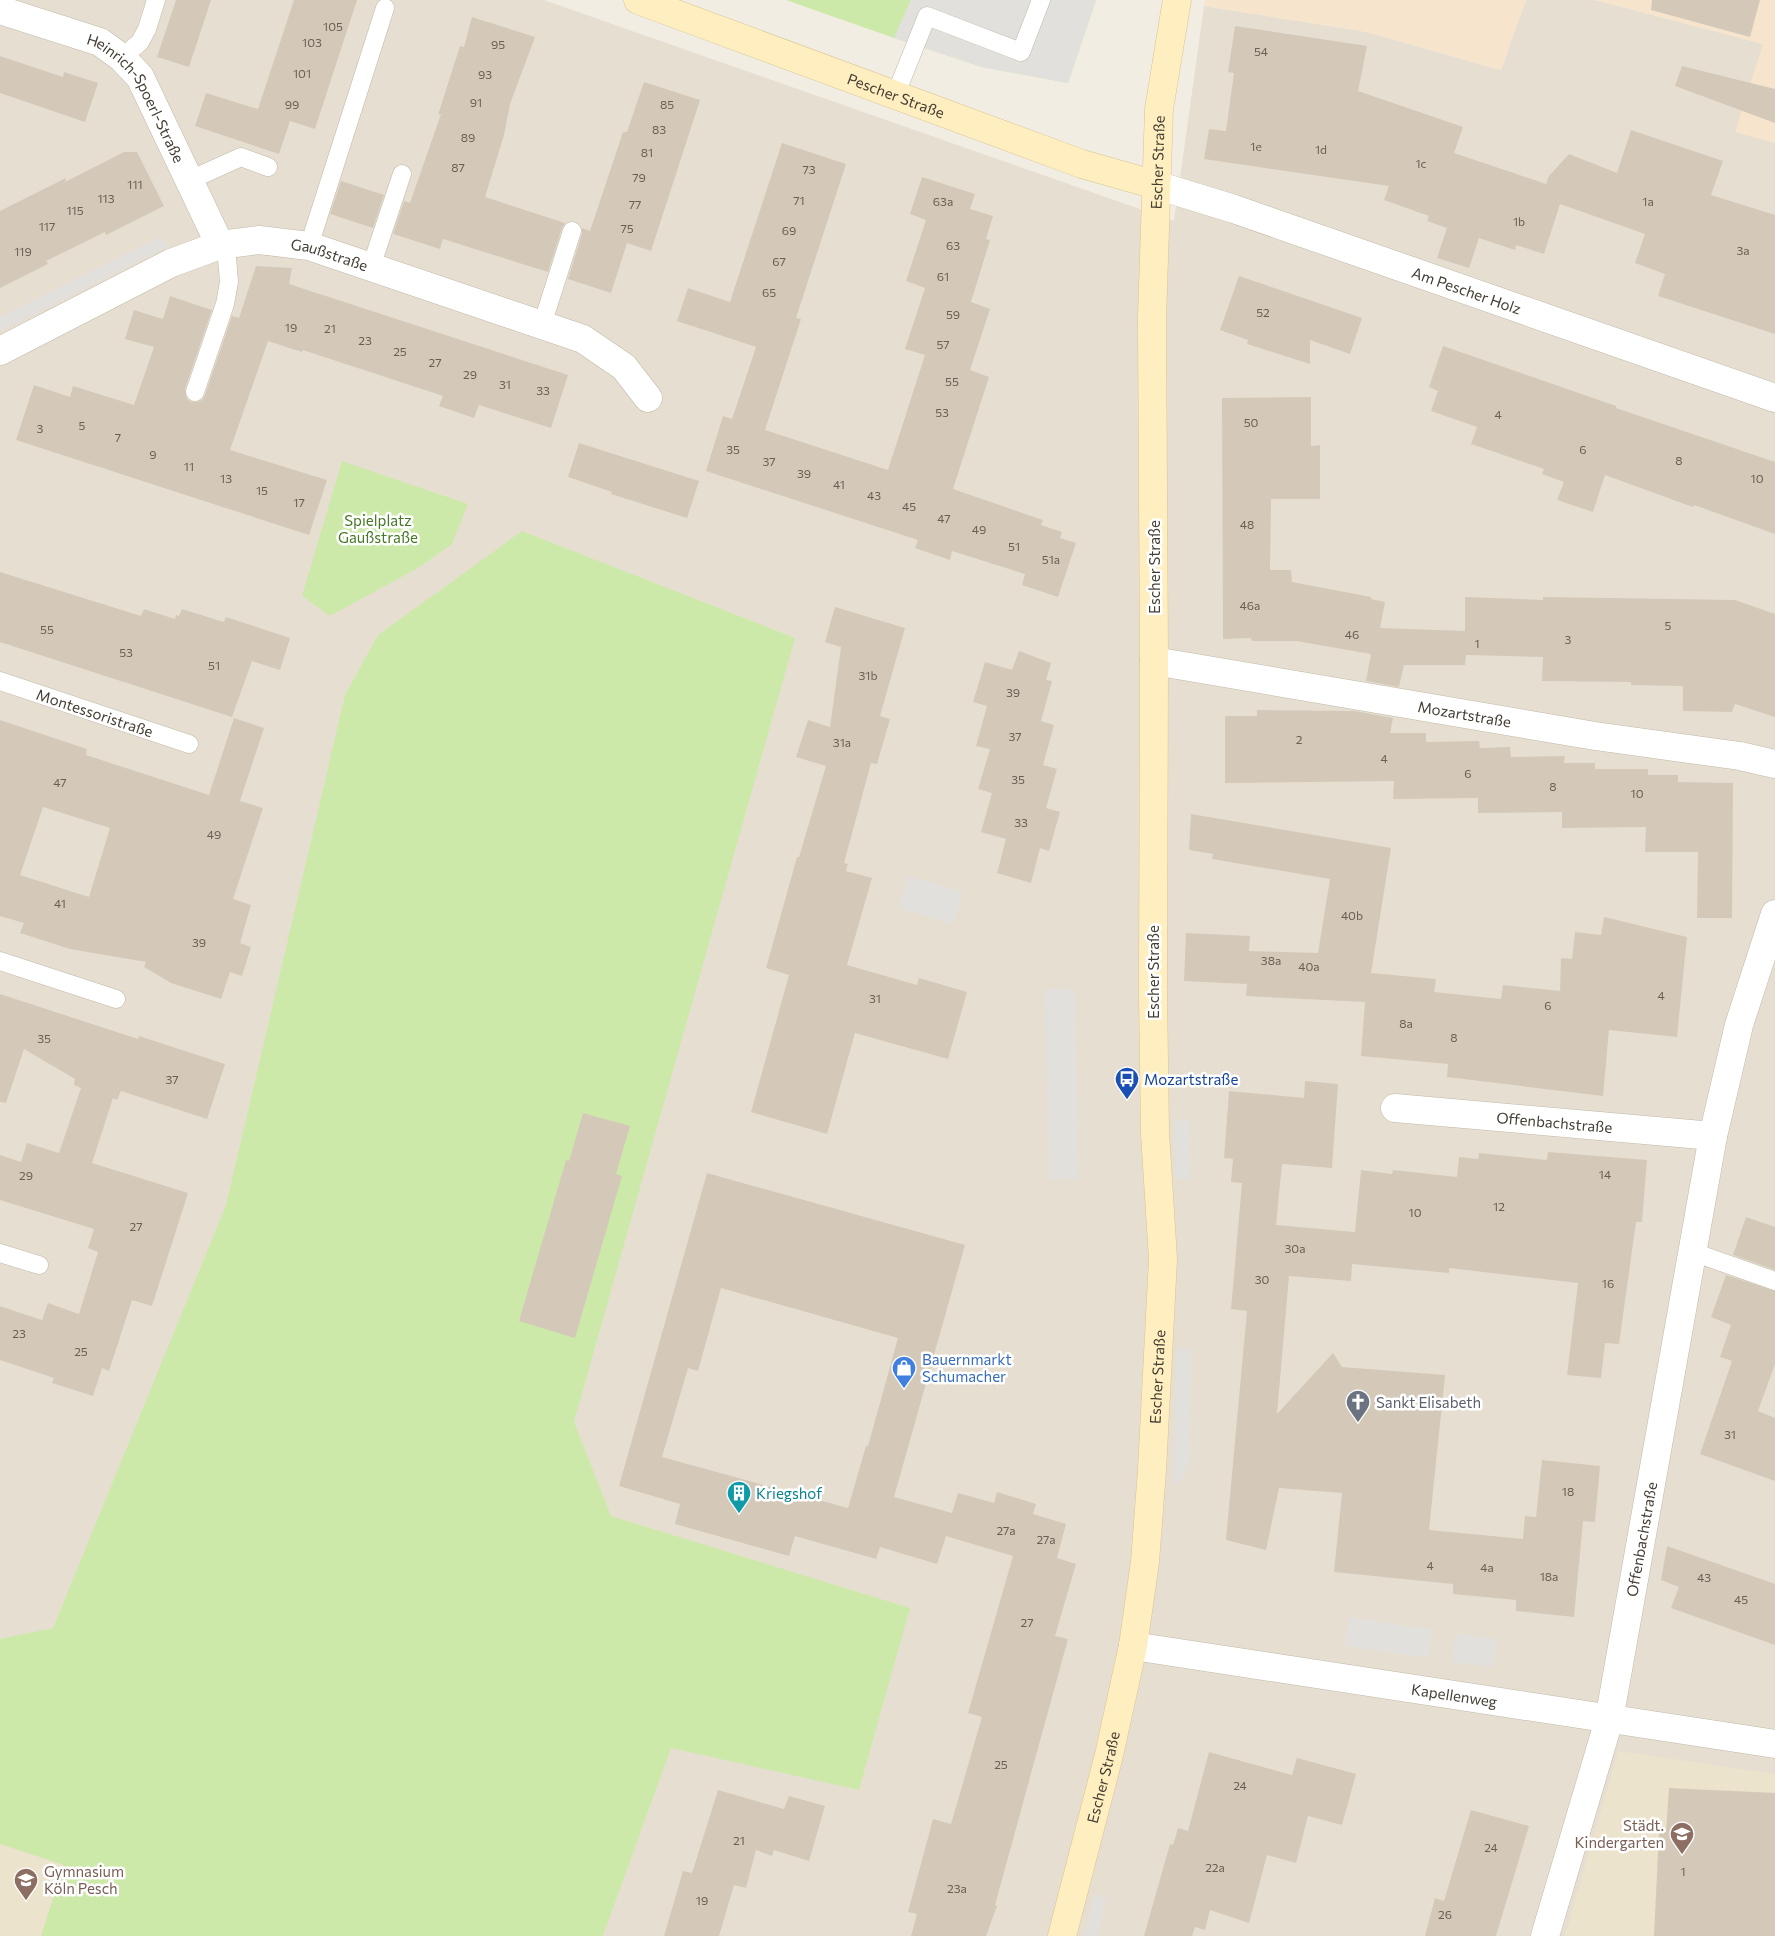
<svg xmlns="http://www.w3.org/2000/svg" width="1775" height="1936" viewBox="0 0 1775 1936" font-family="Commissioner,sans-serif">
	<rect width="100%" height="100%" fill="#f2ede3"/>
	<polygon fill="#e6dfd1" points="0,0 544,0 1174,221 1204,6 1367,32 1501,70 1526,0 1595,0 1764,44 1736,132 1775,143 1775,1936 0,1936"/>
	<g fill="#f6e4cd">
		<polygon points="1205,0 1526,0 1501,70 1367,32 1204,6"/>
		<polygon points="1595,0 1775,0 1775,143 1735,132 1763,44"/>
	</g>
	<g fill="#ece3cc">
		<polygon points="1618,1751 1775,1774 1775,1936 1565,1936"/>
		<polygon points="0,1844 64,1865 41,1936 0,1936"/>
	</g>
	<g fill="#cde9aa">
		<polygon points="786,0 1096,0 1068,83 982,67 894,38"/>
		<polygon points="342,461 468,504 452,544 418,568 330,616 302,596"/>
		<polygon points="522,531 795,638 574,1422 611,1516 910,1608 859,1790 671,1748 603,1936 41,1936 64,1865 0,1844 0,1639 53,1628 226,1205 345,695 378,635"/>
	</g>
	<g fill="#e2e0dc">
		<polygon points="911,0 1096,0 1068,83 982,67 894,38"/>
		<polygon points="159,237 169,246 0,331 0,317"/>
		<polygon points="908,876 963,892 953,924 899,908"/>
		<polygon points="1045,989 1075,989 1078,1179 1049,1179"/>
		<polygon points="1175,1120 1189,1120 1190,1179 1176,1179"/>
		<polygon points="1177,1349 1191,1350 1189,1461 1182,1479 1174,1488"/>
		<polygon points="1349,1617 1432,1630 1428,1658 1345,1646"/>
		<polygon points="1455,1634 1497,1639 1493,1667 1452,1662"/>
		<polygon points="1095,1895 1107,1899 1097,1936 1084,1936"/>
	</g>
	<g fill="#d4c9b8" fill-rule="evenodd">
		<polygon points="176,0 211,0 189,67 157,57"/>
		<polygon points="294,0 357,0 315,129 290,121 279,154 195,126 206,93 258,109"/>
		<polygon points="1652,0 1760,0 1750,37 1651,10"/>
		<polygon points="472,17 535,37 510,104 504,135 485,197 565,223 562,228 548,272 443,239 440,249 393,234 404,201 410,203 441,114 438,115 452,71 460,46 464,47"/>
		<polygon points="1235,26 1367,46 1358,91 1463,127 1454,153 1546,184 1549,176 1569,154 1617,173 1631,130 1723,161 1711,195 1775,215 1775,334 1658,296 1665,274 1635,263 1645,234 1560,204 1544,254 1516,245 1515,250 1479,238 1469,268 1437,258 1447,228 1427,221 1429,216 1384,200 1389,186 1204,159 1209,129 1226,131 1234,73 1228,72"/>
		<polygon points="0,56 63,77 64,72 98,83 85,122 0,93"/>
		<polygon points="1682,66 1775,89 1775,123 1675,86"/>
		<polygon points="644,82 700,100 651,251 627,243 611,293 568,279 582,234 582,228 590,231 623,132 627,132"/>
		<polygon points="782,143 846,164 796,318 801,319 765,430 888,470 925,355 905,349 925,288 906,281 926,220 910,214 922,177 975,194 970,209 993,216 986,239 990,240 971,302 990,309 970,370 989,377 953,489 1043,520 1041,525 1062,532 1060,538 1076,543 1058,597 1022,585 1025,574 952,551 950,560 915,548 918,540 706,471 723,416 732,419 756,347 677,321 688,288 730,302"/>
		<polygon points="124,152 137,152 164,206 106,235 105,232 46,261 48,264 0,288 0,211 66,178 65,182"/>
		<polygon points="341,181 384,195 373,228 330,214"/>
		<polygon points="256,266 292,268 289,284 568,375 551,428 479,405 474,418 439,406 443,396 303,350 302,352 268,341 230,450 327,480 309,535 16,440 34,385 70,397 73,386 134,405 154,347 125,339 134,310 163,319 170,296 212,310 185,389 187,399 191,402 197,402 202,400 205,395 232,316 239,318"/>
		<polygon points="1239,276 1362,318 1350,354 1310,340 1310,364 1247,344 1248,340 1220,330"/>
		<polygon points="1443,346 1616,406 1616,408 1775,462 1775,534 1694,505 1693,507 1605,475 1593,512 1557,500 1564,482 1542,474 1544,469 1471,444 1477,427 1431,411 1438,391 1429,387"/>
		<polygon points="1311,397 1311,446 1320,445 1320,499 1271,499 1270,570 1291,570 1292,582 1371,597 1371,599 1385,602 1380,628 1465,631 1465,597 1543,600 1543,597 1735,600 1775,614 1775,717 1735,704 1732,712 1683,711 1683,686 1631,685 1631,682 1542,681 1543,657 1466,655 1465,665 1404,665 1399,687 1366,681 1371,654 1296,641 1252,641 1251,638 1223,639 1222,398"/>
		<polygon points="579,443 699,481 687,518 611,494 612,492 568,477"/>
		<polygon points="0,572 141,616 144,609 175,619 176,615 179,616 182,609 224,622 226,617 290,638 280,670 252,661 232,717 0,642"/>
		<polygon points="835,607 905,628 880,716 890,719 877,764 871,763 844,863 848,864 846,871 872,878 847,965 917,985 919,978 967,992 948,1059 855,1033 827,1134 751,1112 789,975 766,968 797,857 799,857 826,766 796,757 808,720 830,727 841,647 825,642"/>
		<polygon points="1019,651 1051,663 1046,680 1052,681 1041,721 1054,725 1043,765 1057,769 1046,808 1060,812 1049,851 1040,848 1031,883 997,873 1006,839 981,832 992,793 978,789 990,749 976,746 987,706 973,702 985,662 1012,670"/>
		<polygon points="1257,710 1355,711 1393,718 1390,733 1426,733 1426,742 1479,741 1480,748 1510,747 1511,757 1565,756 1564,763 1595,763 1595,769 1648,769 1648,775 1678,775 1678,782 1733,783 1732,918 1697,918 1698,852 1645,852 1646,827 1562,828 1562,812 1478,813 1478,798 1393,799 1394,781 1225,783 1225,716 1257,716"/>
		<path d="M 234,718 L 264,728 L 240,801 L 263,808 L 233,899 L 251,905 L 240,943 L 251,947 L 242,976 L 230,972 L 221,999 L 171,983 L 144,967 L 146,962 L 70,949 L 20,933 L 24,923 L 0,916 L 0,720 L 87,749 L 86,755 L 209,795 ZM 43,807 L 110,828 L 89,897 L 20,875 Z"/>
		<polygon points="1191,814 1391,848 1371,973 1436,979 1434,992 1501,999 1503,985 1560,991 1561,958 1572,959 1575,932 1601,935 1604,917 1687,937 1677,1037 1609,1030 1603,1096 1447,1077 1448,1064 1361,1056 1365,1002 1246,996 1247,984 1184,981 1186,933 1250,936 1249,951 1318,953 1330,879 1212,859 1213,854 1189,850"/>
		<polygon points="0,994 138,1039 139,1036 225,1064 207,1119 121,1091 117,1100 113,1098 92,1163 188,1193 152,1306 132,1300 109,1371 102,1368 93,1396 52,1383 54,1378 0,1360 0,1306 42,1320 48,1303 79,1314 98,1252 88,1248 94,1229 0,1200 0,1155 21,1162 27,1143 59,1153 81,1088 74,1085 75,1079 24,1049 6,1103 0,1102"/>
		<polygon points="1305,1081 1338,1084 1332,1168 1282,1164 1276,1225 1355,1232 1361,1170 1392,1174 1393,1170 1457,1177 1459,1157 1478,1159 1479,1153 1547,1160 1548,1152 1647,1160 1642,1222 1636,1222 1619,1344 1605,1343 1601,1378 1567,1375 1578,1283 1449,1268 1449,1273 1352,1264 1351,1281 1289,1276 1277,1414 1333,1353 1342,1367 1445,1375 1429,1530 1523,1539 1525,1516 1536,1517 1542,1460 1600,1466 1595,1522 1583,1521 1574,1617 1516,1611 1516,1600 1453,1594 1453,1584 1334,1572 1342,1493 1279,1488 1266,1550 1226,1540 1247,1311 1231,1309 1242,1183 1231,1182 1233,1159 1224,1158 1229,1091 1304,1098"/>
		<polygon points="583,1113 630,1126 616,1174 622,1176 575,1338 519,1321 566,1160 569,1161"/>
		<path d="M 707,1173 L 965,1245 L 894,1497 L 952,1513 L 958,1493 L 994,1503 L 997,1492 L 1036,1504 L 1033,1514 L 1066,1524 L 1057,1558 L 1076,1564 L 1055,1636 L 1068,1639 L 995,1905 L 997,1906 L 986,1936 L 911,1936 L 917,1914 L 908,1912 L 933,1819 L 951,1824 L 982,1717 L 968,1713 L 1013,1556 L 946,1536 L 937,1564 L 880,1547 L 876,1559 L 795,1536 L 789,1556 L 675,1524 L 680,1504 L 619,1486 ZM 721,1288 L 898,1338 L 868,1446 L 866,1446 L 848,1508 L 662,1457 L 688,1368 L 698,1371 Z"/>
		<polygon points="1746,1217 1775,1227 1775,1270 1733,1255"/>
		<polygon points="1726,1275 1775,1291 1775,1364 1758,1411 1775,1418 1775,1481 1700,1454 1732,1361 1720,1357 1731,1325 1711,1317"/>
		<polygon points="1667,1546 1775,1584 1775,1645 1671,1608 1679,1587 1661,1580"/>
		<polygon points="1209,1752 1292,1775 1297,1758 1356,1774 1342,1825 1308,1816 1296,1863 1267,1855 1249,1923 1210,1910 1205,1930 1195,1927 1192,1936 1144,1936 1170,1844 1173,1845 1178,1828 1188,1831"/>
		<polygon points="1669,1788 1775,1793 1775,1936 1654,1936 1659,1832 1666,1832"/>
		<polygon points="718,1790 784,1809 789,1796 825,1806 809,1861 774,1850 772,1856 756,1850 746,1888 734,1885 719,1936 664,1936 683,1871 692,1873"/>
		<polygon points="1471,1810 1529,1826 1496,1936 1425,1936 1435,1898 1444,1901"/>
	</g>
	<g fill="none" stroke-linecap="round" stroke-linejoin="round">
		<defs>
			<g id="lane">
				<polyline points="122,58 140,42 147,29 156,0"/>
				<polyline points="895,96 927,16 1021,52 1041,0"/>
				<polyline points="190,180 241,157 268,167"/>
				<polyline points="309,246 385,8"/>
				<polyline points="371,267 402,174"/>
				<polyline points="542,325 572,231"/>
				<polyline points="195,392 225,304 229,282 227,258 220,245"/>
				<path id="s1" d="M 0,681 L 189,744"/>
				<polyline points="0,961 116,999"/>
				<polyline points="1693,1252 1775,1281"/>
				<polyline points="0,1253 39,1265"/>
			</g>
			<g id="street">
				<path id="s2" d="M 0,10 L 100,42 L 122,58 L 140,77 L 220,245"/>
				<path id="s3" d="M 1156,185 L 1234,209 L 1775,398"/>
				<path id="s4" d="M 0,351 L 171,263 L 220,245 L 259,240 L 309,246 L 583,339 L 624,367 L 648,398"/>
				<path id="s5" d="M 1154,661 L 1595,736 L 1740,756 L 1775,764"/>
				<path id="s6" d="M 1395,1108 L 1713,1136"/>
				<path id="s7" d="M 1133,1646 L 1775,1744"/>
				<path id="s8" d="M 1545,1936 L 1609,1720 L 1713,1136 L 1739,1025 L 1775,914"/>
			</g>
			<g id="secondary">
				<path id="s9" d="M 638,0 L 1082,164 L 1156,185"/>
				<path id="s10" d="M 1062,1936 L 1109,1755 L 1133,1646 L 1145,1562 L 1152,1470 L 1163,1259 L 1155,1133 L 1153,993 L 1154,661 L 1152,318 L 1159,109 L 1177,0"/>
			</g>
		</defs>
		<use href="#lane" stroke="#c1b8a8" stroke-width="19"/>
		<use href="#street" stroke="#c1b8a8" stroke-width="29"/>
		<use href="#secondary" stroke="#d7c493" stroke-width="29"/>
		<use href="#lane" stroke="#fff" stroke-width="18"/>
		<use href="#street" stroke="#fff" stroke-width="28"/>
		<use href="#secondary" stroke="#ffefc0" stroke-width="28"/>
	</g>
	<defs>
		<symbol id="bus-pin" viewBox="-11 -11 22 30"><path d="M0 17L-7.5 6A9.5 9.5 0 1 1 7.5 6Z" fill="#1a4fb4" stroke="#fff"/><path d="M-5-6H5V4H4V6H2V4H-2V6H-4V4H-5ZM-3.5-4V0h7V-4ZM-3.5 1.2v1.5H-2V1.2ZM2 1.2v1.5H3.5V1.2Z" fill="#fff"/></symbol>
		<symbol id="shop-pin" viewBox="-11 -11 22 30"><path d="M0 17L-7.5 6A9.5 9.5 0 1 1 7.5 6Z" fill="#3f7fe0" stroke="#fff"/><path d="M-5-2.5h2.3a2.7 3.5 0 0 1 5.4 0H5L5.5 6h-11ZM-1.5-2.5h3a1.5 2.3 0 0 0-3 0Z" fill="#fff"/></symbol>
		<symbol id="church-pin" viewBox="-11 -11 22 30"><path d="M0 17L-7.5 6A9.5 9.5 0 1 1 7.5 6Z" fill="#6b7280" stroke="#fff"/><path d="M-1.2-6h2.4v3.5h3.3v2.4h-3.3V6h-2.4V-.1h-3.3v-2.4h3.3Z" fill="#fff"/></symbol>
		<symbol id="building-pin" viewBox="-11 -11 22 30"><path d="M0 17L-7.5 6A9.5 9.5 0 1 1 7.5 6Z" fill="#0f9aa8" stroke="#fff"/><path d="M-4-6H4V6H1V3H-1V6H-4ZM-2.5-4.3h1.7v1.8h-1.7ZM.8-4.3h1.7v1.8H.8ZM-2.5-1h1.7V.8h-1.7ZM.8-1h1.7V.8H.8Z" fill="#fff"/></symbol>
		<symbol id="school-pin" viewBox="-11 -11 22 30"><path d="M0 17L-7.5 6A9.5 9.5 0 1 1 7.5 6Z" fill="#8d6e63" stroke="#fff"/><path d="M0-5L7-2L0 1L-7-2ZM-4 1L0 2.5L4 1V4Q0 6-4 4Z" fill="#fff"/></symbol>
	</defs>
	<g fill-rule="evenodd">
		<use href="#bus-pin" x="1113" y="1065" width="28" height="38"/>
		<use href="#shop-pin" x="890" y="1354" width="28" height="38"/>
		<use href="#church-pin" x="1344" y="1388" width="28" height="38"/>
		<use href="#building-pin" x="725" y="1479" width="28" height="38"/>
		<use href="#school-pin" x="1668" y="1820" width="28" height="38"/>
		<use href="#school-pin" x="12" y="1866" width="28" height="38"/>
	</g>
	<g text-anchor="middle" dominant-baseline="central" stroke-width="5" stroke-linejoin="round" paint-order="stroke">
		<g font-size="12" fill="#686054">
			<text x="333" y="26">105</text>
			<text x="312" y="42">103</text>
			<text x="498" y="44">95</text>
			<text x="1261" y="51">54</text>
			<text x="302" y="73">101</text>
			<text x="485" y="74">93</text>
			<text x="476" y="102">91</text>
			<text x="292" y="104">99</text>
			<text x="667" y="104">85</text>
			<text x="659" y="129">83</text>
			<text x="468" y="137">89</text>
			<text x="1256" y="146">1e</text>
			<text x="1321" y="149">1d</text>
			<text x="647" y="152">81</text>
			<text x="1421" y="163">1c</text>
			<text x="458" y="167">87</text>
			<text x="809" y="169">73</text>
			<text x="639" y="177">79</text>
			<text x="135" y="184">111</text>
			<text x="106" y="198">113</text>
			<text x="799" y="200">71</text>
			<text x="943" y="201">63a</text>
			<text x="1648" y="201">1a</text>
			<text x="635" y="204">77</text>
			<text x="75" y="210">115</text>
			<text x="1519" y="221">1b</text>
			<text x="47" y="226">117</text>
			<text x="627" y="228">75</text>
			<text x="789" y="230">69</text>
			<text x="953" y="245">63</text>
			<text x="1743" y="250">3a</text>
			<text x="23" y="251">119</text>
			<text x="779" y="261">67</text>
			<text x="943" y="276">61</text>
			<text x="769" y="292">65</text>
			<text x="1263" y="312">52</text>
			<text x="953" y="314">59</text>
			<text x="291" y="327">19</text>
			<text x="330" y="328">21</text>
			<text x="365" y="340">23</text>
			<text x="943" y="344">57</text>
			<text x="400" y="351">25</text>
			<text x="435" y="362">27</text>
			<text x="470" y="374">29</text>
			<text x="952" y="381">55</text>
			<text x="505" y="384">31</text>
			<text x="543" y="390">33</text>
			<text x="942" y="412">53</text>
			<text x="1498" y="414">4</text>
			<text x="1251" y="422">50</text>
			<text x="82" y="425">5</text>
			<text x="40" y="428">3</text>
			<text x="118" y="437">7</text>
			<text x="733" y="449">35</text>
			<text x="1583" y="449">6</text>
			<text x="153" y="454">9</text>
			<text x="1679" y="460">8</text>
			<text x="769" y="461">37</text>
			<text x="189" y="466">11</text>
			<text x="804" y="473">39</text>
			<text x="226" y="478">13</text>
			<text x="1757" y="478">10</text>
			<text x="839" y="484">41</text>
			<text x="262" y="490">15</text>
			<text x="874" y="495">43</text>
			<text x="299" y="502">17</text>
			<text x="909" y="506">45</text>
			<text x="944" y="518">47</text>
			<text x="1247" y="524">48</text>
			<text x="979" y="529">49</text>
			<text x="1014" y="546">51</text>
			<text x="1051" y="559">51a</text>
			<text x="1250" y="605">46a</text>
			<text x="1668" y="625">5</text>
			<text x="47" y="629">55</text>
			<text x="1352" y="634">46</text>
			<text x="1568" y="639">3</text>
			<text x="1477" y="643">1</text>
			<text x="126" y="652">53</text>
			<text x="214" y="665">51</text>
			<text x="868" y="675">31b</text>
			<text x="1013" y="692">39</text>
			<text x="1015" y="736">37</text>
			<text x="1299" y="739">2</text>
			<text x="842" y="742">31a</text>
			<text x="1384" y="758">4</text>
			<text x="1468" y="773">6</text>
			<text x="1018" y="779">35</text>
			<text x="60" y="782">47</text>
			<text x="1553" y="786">8</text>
			<text x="1637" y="793">10</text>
			<text x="1021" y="822">33</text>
			<text x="214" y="834">49</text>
			<text x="60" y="903">41</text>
			<text x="1352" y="915">40b</text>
			<text x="199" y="942">39</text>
			<text x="1271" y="960">38a</text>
			<text x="1309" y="966">40a</text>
			<text x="1661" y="995">4</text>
			<text x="875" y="998">31</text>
			<text x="1548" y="1005">6</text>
			<text x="1406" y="1023">8a</text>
			<text x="1454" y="1037">8</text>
			<text x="44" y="1038">35</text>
			<text x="172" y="1079">37</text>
			<text x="1605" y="1174">14</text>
			<text x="26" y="1175">29</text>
			<text x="1499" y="1206">12</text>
			<text x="1415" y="1212">10</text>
			<text x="136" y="1226">27</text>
			<text x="1295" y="1248">30a</text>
			<text x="1262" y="1279">30</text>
			<text x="1608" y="1283">16</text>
			<text x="19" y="1333">23</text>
			<text x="81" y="1351">25</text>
			<text x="1730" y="1434">31</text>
			<text x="1568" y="1491">18</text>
			<text x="1006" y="1530">27a</text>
			<text x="1046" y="1539">27a</text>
			<text x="1430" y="1565">4</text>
			<text x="1487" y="1567">4a</text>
			<text x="1549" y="1576">18a</text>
			<text x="1704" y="1577">43</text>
			<text x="1741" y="1599">45</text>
			<text x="1027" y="1622">27</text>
			<text x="1001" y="1764">25</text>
			<text x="1240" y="1785">24</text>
			<text x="739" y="1840">21</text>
			<text x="1491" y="1847">24</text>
			<text x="1215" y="1867">22a</text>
			<text x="1683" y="1871">1</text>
			<text x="957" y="1888">23a</text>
			<text x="702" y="1900">19</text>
			<text x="1445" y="1914">26</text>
		</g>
		<g font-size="15" fill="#443d33" stroke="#fff">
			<text stroke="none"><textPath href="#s9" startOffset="275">Pescher Straße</textPath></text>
			<text stroke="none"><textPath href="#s2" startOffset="172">Heinrich-Spoerl-Straße</textPath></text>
			<text stroke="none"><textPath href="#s10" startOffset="1784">Escher Straße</textPath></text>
			<text stroke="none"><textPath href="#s4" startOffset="356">Gaußstraße</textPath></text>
			<text stroke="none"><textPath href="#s3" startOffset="328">Am Pescher Holz</textPath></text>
			<text transform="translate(1154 567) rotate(-90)">Escher Straße</text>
			<text stroke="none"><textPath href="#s1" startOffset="100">Montessoristraße</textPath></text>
			<text stroke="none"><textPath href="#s5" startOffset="315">Mozartstraße</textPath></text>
			<text transform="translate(1153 972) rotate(-90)">Escher Straße</text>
			<text stroke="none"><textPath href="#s6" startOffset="160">Offenbachstraße</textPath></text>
			<text stroke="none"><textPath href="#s10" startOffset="569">Escher Straße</textPath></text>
			<text stroke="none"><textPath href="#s8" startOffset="409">Offenbachstraße</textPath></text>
			<text stroke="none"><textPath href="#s7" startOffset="325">Kapellenweg</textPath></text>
			<text stroke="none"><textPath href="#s10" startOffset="164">Escher Straße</textPath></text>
		</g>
		<g font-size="15" fill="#457725" stroke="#fff">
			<text x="378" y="520">Spielplatz<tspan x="378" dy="17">Gaußstraße</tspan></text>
		</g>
		<g font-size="15" fill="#164399" stroke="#fff" text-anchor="start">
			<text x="1144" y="1079">Mozartstraße</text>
		</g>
		<g font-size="15" fill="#366cbe" stroke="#fff" text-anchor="start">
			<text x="922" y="1359">Bauernmarkt<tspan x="922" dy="17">Schumacher</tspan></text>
		</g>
		<g font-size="15" fill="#5b616d" stroke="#fff" text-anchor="start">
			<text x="1376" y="1402">Sankt Elisabeth</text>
		</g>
		<g font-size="15" fill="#0d838f" stroke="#fff" text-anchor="start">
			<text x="756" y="1493">Kriegshof</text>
		</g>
		<g font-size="15" fill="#785e54" stroke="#fff" text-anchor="end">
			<text x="1664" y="1825">Städt.<tspan x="1664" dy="17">Kindergarten</tspan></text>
			<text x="44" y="1871" text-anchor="start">Gymnasium<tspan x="44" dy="17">Köln Pesch</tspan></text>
		</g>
	</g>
</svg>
